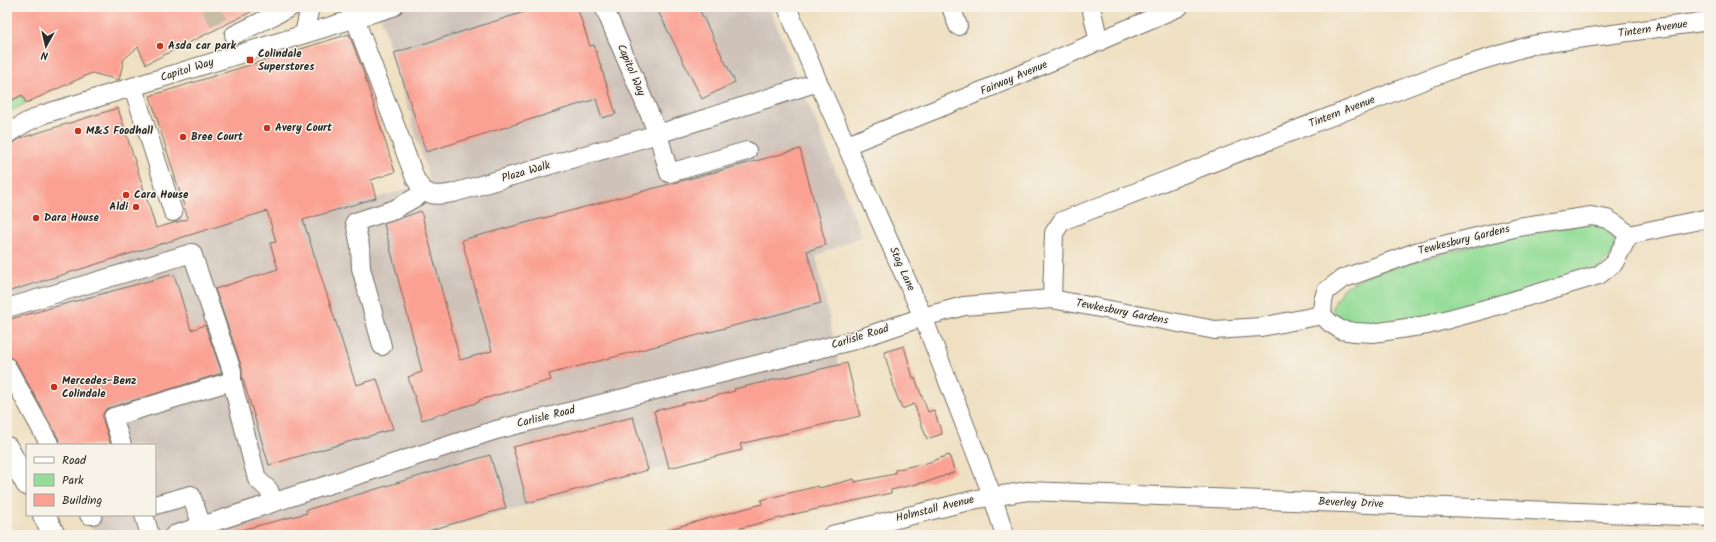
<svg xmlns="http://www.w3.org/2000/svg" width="1716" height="542" viewBox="0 0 1716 542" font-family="Kalam,sans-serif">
	<rect width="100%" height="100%" fill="#f7f3e8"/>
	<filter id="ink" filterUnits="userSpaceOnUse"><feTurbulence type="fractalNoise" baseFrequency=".025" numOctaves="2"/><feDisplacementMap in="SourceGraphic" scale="8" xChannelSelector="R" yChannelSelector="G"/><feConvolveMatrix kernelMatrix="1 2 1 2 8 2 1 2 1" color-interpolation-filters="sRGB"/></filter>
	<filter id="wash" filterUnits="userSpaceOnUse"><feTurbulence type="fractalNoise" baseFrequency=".012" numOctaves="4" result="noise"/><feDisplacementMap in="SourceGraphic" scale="16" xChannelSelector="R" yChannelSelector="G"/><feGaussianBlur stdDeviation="0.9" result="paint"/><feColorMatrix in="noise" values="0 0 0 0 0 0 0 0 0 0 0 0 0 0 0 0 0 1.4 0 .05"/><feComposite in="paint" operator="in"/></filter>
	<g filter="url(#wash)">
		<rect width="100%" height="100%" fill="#efe0c2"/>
		<polygon fill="#cec2b9" points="378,7 769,7 862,236 816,256 850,416 421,535 96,535 85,515 155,515 155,445 45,445 7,377 7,292 267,211 272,229 430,182"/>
		<g fill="#94dd98" stroke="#608462">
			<polygon points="22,95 26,103 7,113 7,103"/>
			<polygon points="1588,222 1604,227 1613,236 1615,246 1612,255 1595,271 1424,320 1371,327 1338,320 1332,308 1343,288 1372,274 1473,245"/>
		</g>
		<g id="blocks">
			<g fill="#faa193">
				<polygon points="7,7 261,7 146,64 138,47 124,59 119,80 92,73 26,103 22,95 7,103"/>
				<polygon points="540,7 577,7 590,46 594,45 616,114 602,118 596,99 426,152 394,53"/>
				<polygon points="656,7 698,7 735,82 702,99"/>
				<polygon points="349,34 363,71 395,172 371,180 376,198 303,220 356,385 377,379 393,429 269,465 242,376 242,368 215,289 278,269 270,243 276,242 267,211 7,292 7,148 21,138 118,108 156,228 188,219 150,96"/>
				<polygon points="800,149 826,245 807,251 821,303 549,374 551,380 479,400 479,402 422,420 408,377 422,372 384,224 421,211 460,360 492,351 462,240"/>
				<polygon points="174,274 191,330 205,325 222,373 106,409 103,414 103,420 111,445 60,445 59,440 16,362 10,357 7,352 7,320"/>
				<polygon points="904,346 913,378 915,378 928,412 934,410 942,434 927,439 914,404 902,409 893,386 894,386 884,352"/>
				<polygon points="847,363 860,416 740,444 742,450 669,468 654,411 735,391 734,389"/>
				<polygon points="633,417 648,470 527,503 513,447"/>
				<polygon points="490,455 506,508 414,535 237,535 237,531 307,513 306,510"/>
				<polygon points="949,455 955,472 930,481 891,490 891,493 799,513 714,535 662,535 662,531 762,504 761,500 818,486 819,488 854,479 855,482 895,474 895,470 920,464 921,465"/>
			</g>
		</g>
	</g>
	<g filter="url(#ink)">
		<use href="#blocks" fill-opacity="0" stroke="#706a60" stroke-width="1"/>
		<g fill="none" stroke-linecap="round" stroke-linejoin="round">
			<polyline stroke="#c8bca4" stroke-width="18" stroke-dasharray="18 9" stroke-linecap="butt" points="210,7 221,27"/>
			<defs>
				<g id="minor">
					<path d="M 349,7 L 355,19 L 415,178 C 424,196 434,197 453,193 L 658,134 L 818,82"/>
					<polyline points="604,7 658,134 669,173 747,151"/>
					<polyline points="787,7 818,82 923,317 992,495 1005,535"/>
					<polyline points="951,7 958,26"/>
					<polyline points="1091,7 1099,42"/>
					<polyline points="304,34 310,7"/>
					<polyline points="234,35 291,7"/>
					<polyline points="133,87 173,212"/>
					<polyline points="7,134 25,123 44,114 393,7"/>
					<polyline points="847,145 977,93 1179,7"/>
					<polyline points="1629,235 1709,218"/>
					<polyline points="1052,299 1054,233 1062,221 1453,69 1532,45 1709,21"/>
					<polyline points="7,308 192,253 232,371 232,381 257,479 269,490 273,502"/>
					<polyline points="1322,315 1323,301 1326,291 1342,279 1419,251 1518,227 1591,216 1607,219 1617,225 1629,235"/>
					<polyline points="1322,315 1330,323 1341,330 1355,332 1373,333 1427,325 1489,308 1599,275 1614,263 1629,235"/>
					<polyline points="382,346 361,268 360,246 355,222 395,209 425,192"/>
					<polyline points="7,367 50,445"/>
					<polyline points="122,445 113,417 232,381"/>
					<polyline points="155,505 191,495 202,526"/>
					<polyline points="89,515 93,515"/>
					<polyline points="144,515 150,535"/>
					<polyline points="174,535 496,430 855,340 923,317 964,306 1052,299 1215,330 1261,327 1322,315"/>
					<polyline points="832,535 977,499 1028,491 1709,517"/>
				</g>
				<g id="major">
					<polyline points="7,448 27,484"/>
					<polyline points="44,515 54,535"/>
				</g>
			</defs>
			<use href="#minor" stroke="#706a60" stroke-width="20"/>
			<use href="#major" stroke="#706a60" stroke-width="24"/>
			<use href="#minor" stroke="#fff" stroke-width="18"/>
			<use href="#major" stroke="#fff" stroke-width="22"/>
		</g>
	</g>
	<g fill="#c8321e" stroke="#f7f3e8" stroke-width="1.5">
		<circle cx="160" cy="46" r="4"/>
		<rect x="246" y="56" width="8" height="8" rx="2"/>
		<circle cx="267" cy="128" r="4"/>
		<circle cx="78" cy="131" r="4"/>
		<circle cx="183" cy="137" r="4"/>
		<circle cx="126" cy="195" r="4"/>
		<circle cx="136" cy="207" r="4"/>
		<circle cx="36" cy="218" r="4"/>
		<circle cx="54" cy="387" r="4"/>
	</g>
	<g text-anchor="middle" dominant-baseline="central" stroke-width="3" stroke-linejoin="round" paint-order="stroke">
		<g font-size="11" fill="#2b2b2b" stroke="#f7f3e8">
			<text transform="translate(1653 29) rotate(-8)">Tintern Avenue</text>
			<text transform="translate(187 70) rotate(-17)">Capitol Way</text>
			<text transform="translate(631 70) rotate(67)">Capitol Way</text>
			<text transform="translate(1014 78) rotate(-23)">Fairway Avenue</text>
			<text transform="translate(1342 112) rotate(-21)">Tintern Avenue</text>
			<text transform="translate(526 172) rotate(-16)">Plaza Walk</text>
			<text transform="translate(1464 240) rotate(-14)">Tewkesbury Gardens</text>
			<text transform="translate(902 269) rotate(66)">Stag Lane</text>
			<text transform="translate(1122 312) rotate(11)">Tewkesbury Gardens</text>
			<text transform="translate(860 337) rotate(-17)">Carlisle Road</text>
			<text transform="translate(546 417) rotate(-14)">Carlisle Road</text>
			<text transform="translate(1351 503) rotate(2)">Beverley Drive</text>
			<text transform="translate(935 509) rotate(-14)">Holmstall Avenue</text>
		</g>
		<g font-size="11" font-weight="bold" fill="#2b2b2b" stroke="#f7f3e8" text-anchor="start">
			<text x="168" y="46">Asda car park</text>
			<text x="258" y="54">Colindale<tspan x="258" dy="13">Superstores</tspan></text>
			<text x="275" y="128">Avery Court</text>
			<text x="86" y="131">M&amp;S Foodhall</text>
			<text x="191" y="137">Bree Court</text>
			<text x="134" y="195">Cara House</text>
			<text x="128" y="207" text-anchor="end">Aldi</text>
			<text x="44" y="218">Dara House</text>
			<text x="62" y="381">Mercedes-Benz<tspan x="62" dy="13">Colindale</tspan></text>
		</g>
	</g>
	<rect width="1716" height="542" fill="none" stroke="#f7f3e8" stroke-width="24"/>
	<rect x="26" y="444" width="130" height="72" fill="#f7f3e8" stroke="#a5a39c"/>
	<rect x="34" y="457" width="20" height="6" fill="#ffffff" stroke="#a5a39c"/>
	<text x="62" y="464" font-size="12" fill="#2b2b2b">Road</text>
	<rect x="34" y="474" width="20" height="12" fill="#94dd98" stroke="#a5a39c"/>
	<text x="62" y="484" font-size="12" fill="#2b2b2b">Park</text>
	<rect x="34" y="494" width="20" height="12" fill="#faa193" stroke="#a5a39c"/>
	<text x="62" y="504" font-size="12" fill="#2b2b2b">Building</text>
	<g transform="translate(46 46) rotate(188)" stroke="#f7f3e8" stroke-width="3" paint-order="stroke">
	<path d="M0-3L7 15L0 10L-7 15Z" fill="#2b2b2b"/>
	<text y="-6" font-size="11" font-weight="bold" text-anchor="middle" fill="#2b2b2b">N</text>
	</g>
</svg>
